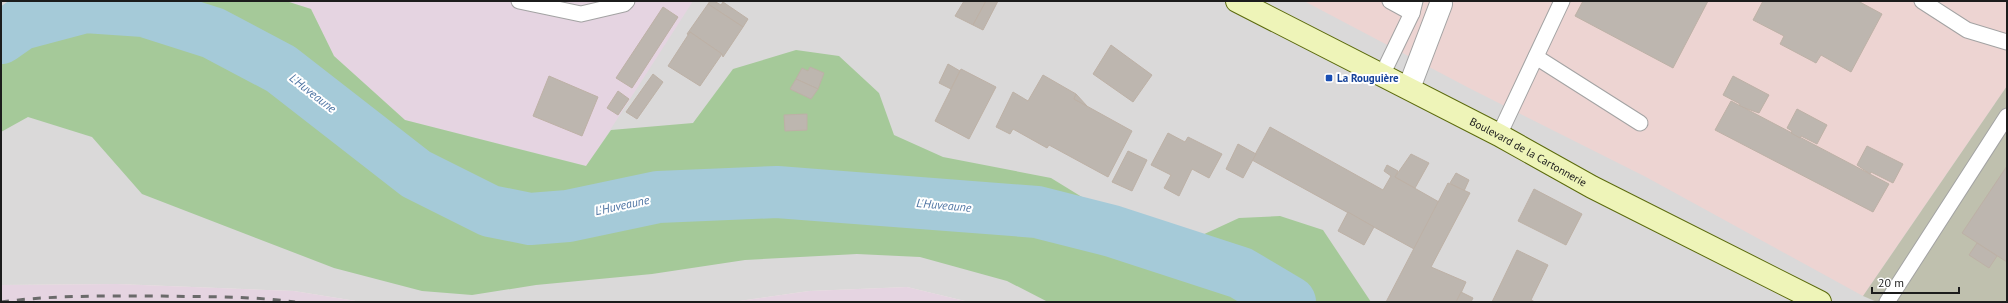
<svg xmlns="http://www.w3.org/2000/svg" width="2008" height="303" viewBox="0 0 2008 303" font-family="'PT Sans',sans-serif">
	<rect width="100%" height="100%" fill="#edeae2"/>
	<polygon fill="#dad9d9" points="1,1 2007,1 2007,302 969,302 907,287 809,291 732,302 362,302 294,291 117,284 1,285"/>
	<polygon fill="#edd4d2" points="1304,1 2007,1 2007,86 1863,296 1646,177 1469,88"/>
	<g fill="#e5d4e1">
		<polygon points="286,1 693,1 587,166 405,120 334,56 311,9"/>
		<polygon points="117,284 294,291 362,302 1,302 1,285"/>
		<polygon points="907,287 969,302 732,302 809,291"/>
	</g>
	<polygon fill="#bfc0ae" points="2007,86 2007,302 1877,302 1863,296"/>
	<polygon fill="#a5c999" points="21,1 286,1 311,9 334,56 405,120 586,166 611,130 693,123 733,69 796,50 839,56 879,93 894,135 943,157 1051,178 1108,213 1200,236 1239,218 1280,216 1323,230 1371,302 1048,302 1007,281 920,257 857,254 745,260 652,274 536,285 472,295 422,291 334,268 142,194 92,137 28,117 1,132 1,10"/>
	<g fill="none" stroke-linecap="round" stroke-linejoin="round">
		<polyline stroke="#a5cad8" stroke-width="52" points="1,38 21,24 85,7 144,11 213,33 281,69 416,174 490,211 530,219 568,216 658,197 777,192 1037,212 1112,231 1241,273 1290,302"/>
	</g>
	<g fill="#bdb6af" stroke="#bdb1a6">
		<polygon points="710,1 714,1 721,5 723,2 748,19 743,27 708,4"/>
		<polygon points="964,1 986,1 973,25 955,16"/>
		<polygon points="986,1 998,1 983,30 973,25"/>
		<polygon points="1583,1 1708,1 1673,68 1575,16"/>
		<polygon points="1763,1 1858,1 1882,14 1851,72 1821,55 1816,63 1780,44 1784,36 1753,20"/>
		<polygon points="708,4 743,27 723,57 722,54 690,32 689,35 687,34"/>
		<polygon points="663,7 678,17 632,88 616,78"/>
		<polygon points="690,32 722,54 700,86 668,66"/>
		<polygon points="1111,45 1152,75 1133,102 1093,74"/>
		<polygon points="948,64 960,71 951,89 939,83"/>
		<polygon points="810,67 824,73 818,89 796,79 802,68 808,71"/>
		<polygon points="961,69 996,87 969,139 935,121"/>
		<polygon points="653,74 663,82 637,119 626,112"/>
		<polygon points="1043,75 1076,94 1074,99 1132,131 1108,177 1049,145 1047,148 1013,129 1010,134 996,127 1013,92 1028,101"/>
		<polygon points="549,76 598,97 582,136 533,116"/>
		<polygon points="1733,76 1769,95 1759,113 1739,106 1740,104 1723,95"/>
		<polygon points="796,79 818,89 811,99 790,89"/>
		<polygon points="618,91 629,99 618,115 607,108"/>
		<polygon points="1076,94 1087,106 1074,99"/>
		<polygon points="1731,101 1889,184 1873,212 1715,130"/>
		<polygon points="1797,109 1827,125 1817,144 1801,136 1800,138 1791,133 1792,131 1787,128"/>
		<polygon points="807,114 807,130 785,131 784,115"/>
		<polygon points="1270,127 1383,190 1391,176 1384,171 1387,165 1398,171 1395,177 1439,202 1414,249 1252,160"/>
		<polygon points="1168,133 1185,142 1188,137 1222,154 1209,178 1192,169 1179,196 1164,188 1171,175 1151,165"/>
		<polygon points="1238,144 1256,154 1243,178 1226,169"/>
		<polygon points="1867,146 1903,164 1893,183 1871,172 1870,174 1857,165"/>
		<polygon points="1128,151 1147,160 1132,191 1112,182"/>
		<polygon points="1411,154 1429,163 1415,188 1395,177"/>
		<polygon points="2007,166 2007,262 1962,233"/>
		<polygon points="1456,173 1469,180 1464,191 1450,183"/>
		<polygon points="1448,183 1470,193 1431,267 1466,282 1457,302 1386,302"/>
		<polygon points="1534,189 1582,214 1566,245 1518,221"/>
		<polygon points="1348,212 1374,227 1364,245 1338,231"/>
		<polygon points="1977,243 1997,256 1989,268 1969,255"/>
		<polygon points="1517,250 1548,265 1531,300 1535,302 1492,302"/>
		<polygon points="1461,292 1473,298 1471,302 1456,302"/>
	</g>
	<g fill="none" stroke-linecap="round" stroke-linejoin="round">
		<defs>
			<g id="lane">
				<polyline points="519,1 581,14 624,4 627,1"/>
				<polyline points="1390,1 1412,13"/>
				<polyline points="1922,1 1967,30 2007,42"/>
				<polyline points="1536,57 1640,123"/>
				<polyline points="1382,75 1412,13 1415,1"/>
				<polyline points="1499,135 1562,1"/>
				<polyline points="1887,302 2007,116"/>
			</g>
			<polyline id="street" points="1409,88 1441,4"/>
			<g id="secondary">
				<path id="s1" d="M 1237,1 L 1499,135 L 1592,187 L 1820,302"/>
			</g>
		</defs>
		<use href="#lane" stroke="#a3a3a3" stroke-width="17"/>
		<use href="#street" stroke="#a3a3a3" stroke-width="24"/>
		<use href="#secondary" stroke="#5b6a0c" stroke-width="24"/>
		<use href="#lane" stroke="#fff" stroke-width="15"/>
		<use href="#street" stroke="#fff" stroke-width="22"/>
		<use href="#secondary" stroke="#eef4b8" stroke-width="22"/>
		<path stroke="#6a6a6a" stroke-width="3" stroke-dasharray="8 8" stroke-linecap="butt" d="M 1,302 C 54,295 108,296 162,296 C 206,297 251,296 295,302"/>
	</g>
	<rect fill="#1a4fb4" stroke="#fff" stroke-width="1.5" x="1325" y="74" width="8" height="8" rx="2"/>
	<g text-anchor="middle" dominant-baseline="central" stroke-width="4" stroke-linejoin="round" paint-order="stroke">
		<g font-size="11" font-weight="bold" fill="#164399" stroke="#fff" text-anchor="start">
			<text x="1337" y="78">La Rouguière</text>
		</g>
		<g font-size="11" fill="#1c1c1c" stroke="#fff">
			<text stroke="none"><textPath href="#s1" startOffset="328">Boulevard de la Cartonnerie</textPath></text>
		</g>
		<g font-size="12" font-style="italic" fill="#5076a4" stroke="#fff">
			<text transform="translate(313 93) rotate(38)">L'Huveaune</text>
			<text transform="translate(622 205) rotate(-12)">L'Huveaune</text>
			<text transform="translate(944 205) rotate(5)">L'Huveaune</text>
		</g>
	</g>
	<rect width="2008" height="303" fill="none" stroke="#1c1c1c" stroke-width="4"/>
	<path d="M1872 287v6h87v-6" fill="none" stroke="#1c1c1c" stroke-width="2"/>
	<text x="1878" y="287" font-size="12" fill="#1c1c1c" stroke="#ffffff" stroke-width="3" paint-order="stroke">20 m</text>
</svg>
